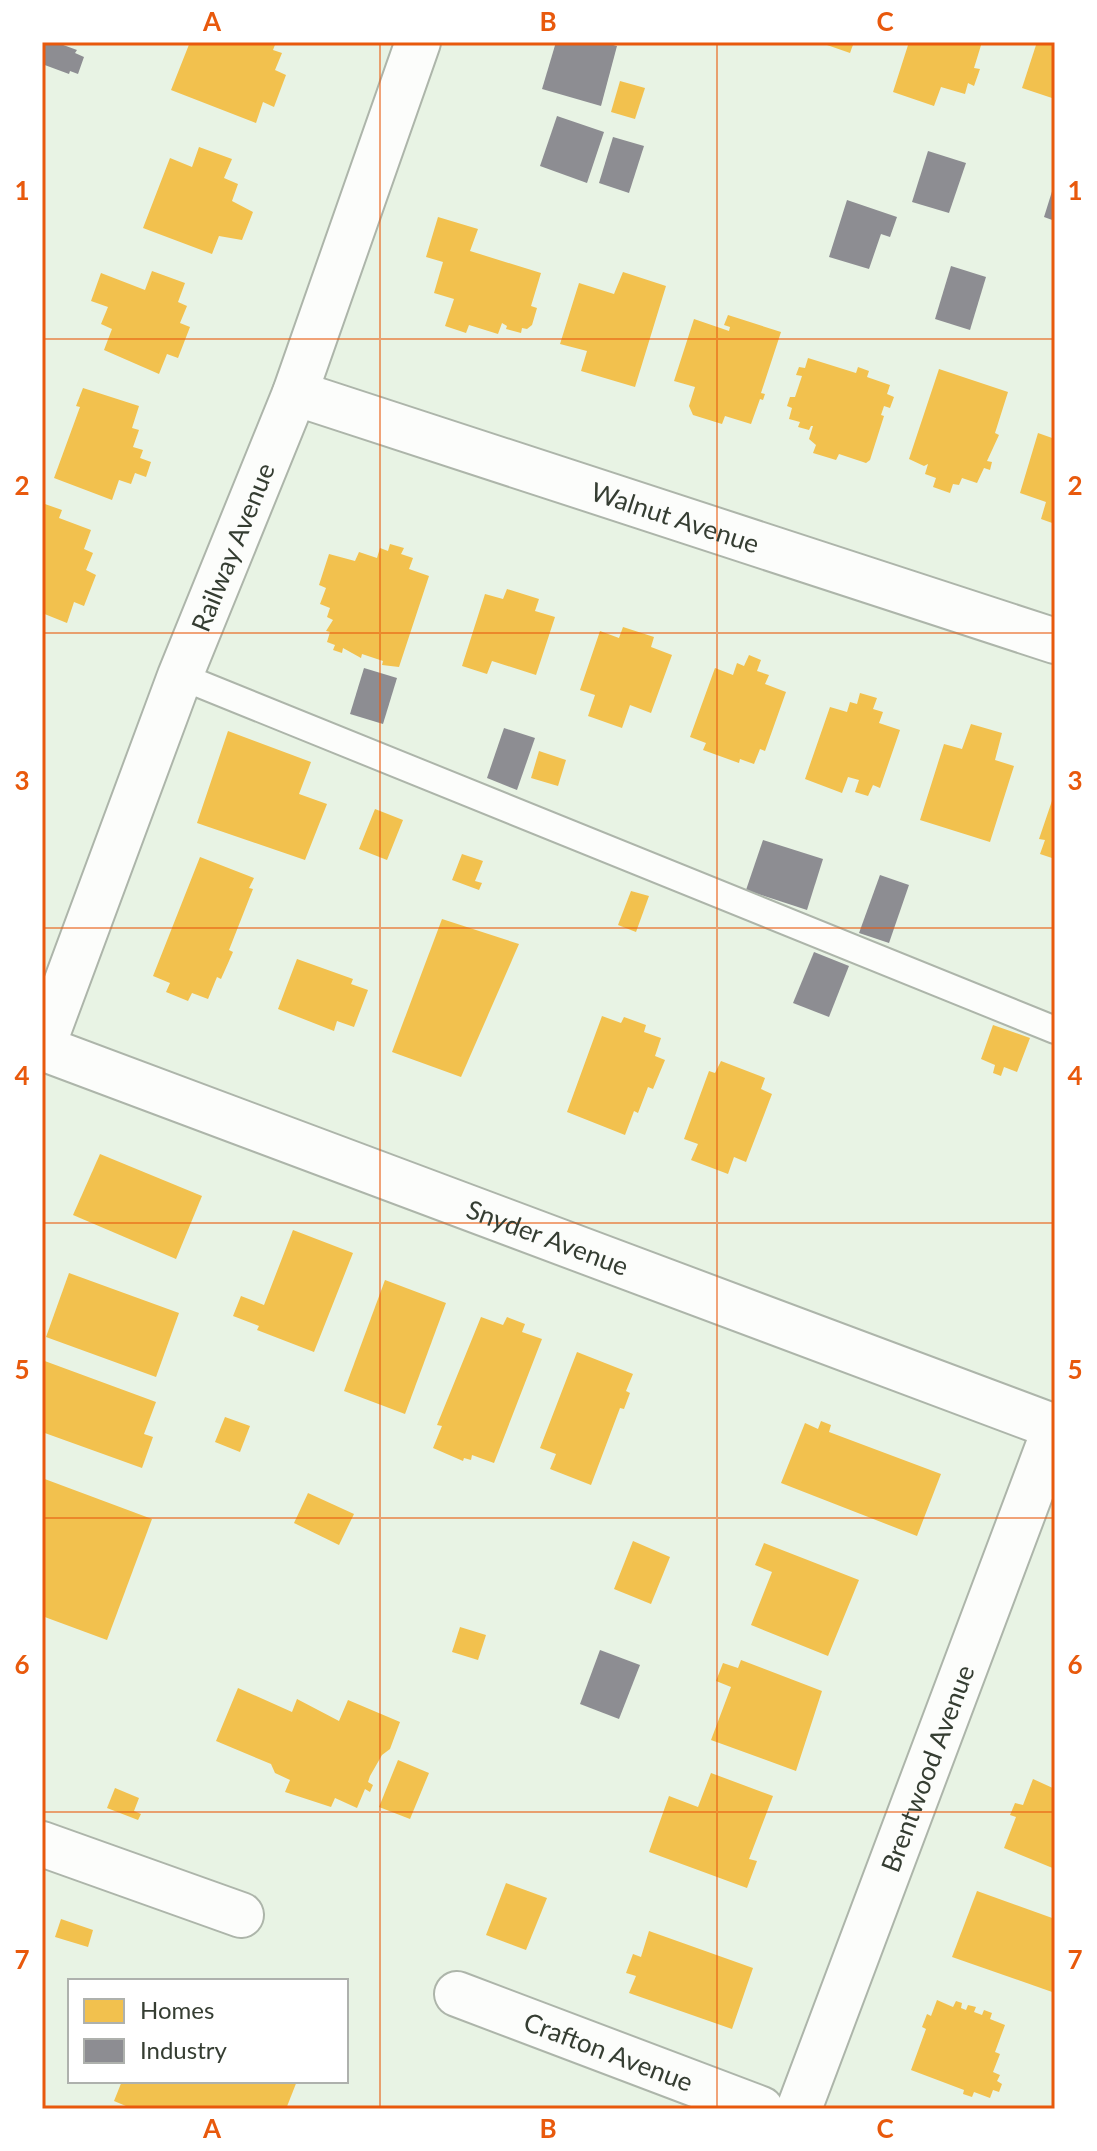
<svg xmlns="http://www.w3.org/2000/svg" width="1097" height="2151" viewBox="0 0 1097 2151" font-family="Lato,sans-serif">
	<rect width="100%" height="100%" fill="#e8f3e4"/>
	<g fill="#f2c14e">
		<polygon points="190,42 276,42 273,50 282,53 275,70 286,75 274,107 263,102 256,123 171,90"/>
		<polygon points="827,42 854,42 850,53 827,45"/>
		<polygon points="909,42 982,42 974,68 980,69 974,86 968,83 965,94 941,87 934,106 893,92"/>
		<polygon points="1037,42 1055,42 1055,99 1022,88"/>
		<polygon points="620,81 645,88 635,119 611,112"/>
		<polygon points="199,147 232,159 224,178 238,184 232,201 253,212 242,240 219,236 212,254 143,228 170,158 192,167"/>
		<polygon points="438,217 478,229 470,251 541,273 531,306 537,308 532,325 527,329 522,328 521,333 506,329 507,326 502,323 498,334 469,325 466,333 445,326 454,299 434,293 443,262 426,257"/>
		<polygon points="152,271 185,283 178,302 187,306 180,323 190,327 178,358 167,354 159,374 104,350 112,329 101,324 108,307 91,301 101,273 145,290"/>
		<polygon points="623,272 666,286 635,387 581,371 587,351 560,344 579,283 614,294"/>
		<polygon points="728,315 781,332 761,393 765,394 763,400 760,399 751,424 725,416 722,424 693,415 689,406 695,387 674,381 694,319 729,331 730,327 724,325"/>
		<polygon points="808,358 856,373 858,367 869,371 867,377 890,385 887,394 894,397 890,408 884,406 881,415 884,416 870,460 866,463 839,454 836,460 813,453 816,445 809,439 813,426 811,426 809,430 798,427 800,422 789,419 792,408 787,406 790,397 795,397 802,376 796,375 799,367 805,368"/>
		<polygon points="939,369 1008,392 995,433 999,435 987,461 992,462 990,470 984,468 977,483 962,478 959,485 953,484 950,493 933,487 936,478 925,474 928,464 924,466 909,459"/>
		<polygon points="83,388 139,406 132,428 139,430 133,447 143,450 140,458 151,462 146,477 135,473 131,484 119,480 112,500 54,478 80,407 76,406"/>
		<polygon points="1038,433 1055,439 1055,524 1041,519 1046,502 1020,493"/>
		<polygon points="42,503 62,510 59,518 91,530 84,549 93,553 86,570 96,575 84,606 74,602 67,623 42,613"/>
		<polygon points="390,544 404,548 401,554 413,558 409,569 429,576 399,667 382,665 383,661 362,654 361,658 343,648 342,653 333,650 335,645 327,642 330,632 326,631 333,620 327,617 330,608 320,604 326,588 319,585 329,554 355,561 359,552 377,558 380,548 388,551"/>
		<polygon points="507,589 539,599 535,611 555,617 536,675 492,661 487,674 462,666 485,594 503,599"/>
		<polygon points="623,627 654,637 651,647 672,655 651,713 630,705 622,728 588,716 595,695 580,690 600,631 619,638"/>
		<polygon points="749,655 761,660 757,671 769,675 765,684 786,692 765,751 760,749 754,764 740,759 739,763 703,750 706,743 690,737 715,668 733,675 737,663 744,666"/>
		<polygon points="860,693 877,698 873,709 883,712 879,723 900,730 880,788 873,785 868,796 855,792 859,780 848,777 842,793 805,779 830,707 847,712 850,702 857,704"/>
		<polygon points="971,724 1002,733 995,760 1014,766 990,842 920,820 944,744 962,749"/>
		<polygon points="228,731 311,762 299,794 327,804 305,860 197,823"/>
		<polygon points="539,751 566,760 558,786 531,778"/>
		<polygon points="1055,792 1055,859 1040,854 1045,840 1039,839"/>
		<polygon points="375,809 403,820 387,860 359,849"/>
		<polygon points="462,854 483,861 475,881 482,883 479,890 452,880"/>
		<polygon points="200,857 254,878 249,888 253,889 229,950 233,952 221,979 217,977 208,999 192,993 188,1001 166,992 170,983 153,976"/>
		<polygon points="631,891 649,896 636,932 618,925"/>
		<polygon points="442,919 519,944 461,1077 392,1052"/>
		<polygon points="297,959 353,979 351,984 368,990 354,1027 337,1021 334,1031 278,1009"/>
		<polygon points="602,1016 621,1023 624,1017 646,1025 644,1032 661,1038 655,1056 665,1060 653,1089 648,1087 638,1113 634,1111 625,1135 567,1112"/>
		<polygon points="993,1025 1030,1038 1017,1072 1004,1067 1001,1076 993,1073 995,1065 981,1059"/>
		<polygon points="721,1061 765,1078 761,1089 772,1094 746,1162 734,1157 728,1174 691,1160 698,1144 684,1139 709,1071 715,1073"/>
		<polygon points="100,1154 202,1196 176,1259 73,1215"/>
		<polygon points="293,1230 353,1253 314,1352 257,1330 259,1326 233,1316 241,1296 264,1305"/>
		<polygon points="69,1273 179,1313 156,1377 46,1337"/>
		<polygon points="385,1280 446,1303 405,1414 344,1391"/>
		<polygon points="481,1317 503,1325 507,1317 525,1324 522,1332 542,1339 494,1463 472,1455 471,1460 464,1458 463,1461 433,1448 442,1426 437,1425"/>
		<polygon points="577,1352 633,1374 626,1391 630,1393 624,1409 620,1408 591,1485 550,1469 556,1454 540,1448"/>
		<polygon points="42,1360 156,1402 144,1434 153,1437 142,1468 42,1432"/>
		<polygon points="225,1417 250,1426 240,1452 215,1442"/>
		<polygon points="821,1421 831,1425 829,1432 941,1474 917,1536 781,1483 805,1423 818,1429"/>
		<polygon points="42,1478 152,1519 107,1640 42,1616"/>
		<polygon points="308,1493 354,1514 339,1545 294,1523"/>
		<polygon points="633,1541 670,1557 651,1604 614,1589"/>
		<polygon points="764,1543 859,1580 828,1656 751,1625 772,1572 755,1565"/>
		<polygon points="460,1627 486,1635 478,1660 452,1652"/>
		<polygon points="741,1660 822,1691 796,1771 711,1740 731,1687 716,1681 723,1663 738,1668"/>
		<polygon points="238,1688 292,1712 297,1699 339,1721 348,1700 400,1722 390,1749 382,1755 370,1776 368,1782 373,1785 370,1792 365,1789 357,1808 335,1798 331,1807 285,1792 290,1780 275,1773 271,1764 216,1741"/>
		<polygon points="398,1760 429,1773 410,1819 379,1807"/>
		<polygon points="711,1773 773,1796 749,1859 757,1861 747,1888 649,1852 669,1796 698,1807"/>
		<polygon points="1033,1779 1055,1789 1055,1869 1004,1848 1016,1817 1010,1815 1015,1803 1023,1805"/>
		<polygon points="115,1788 139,1798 134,1811 141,1814 138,1820 107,1808"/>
		<polygon points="506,1883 547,1898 526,1950 486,1935"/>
		<polygon points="977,1891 1055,1919 1055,1993 952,1957"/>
		<polygon points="61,1919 93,1930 88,1947 55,1937"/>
		<polygon points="649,1931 753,1968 732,2029 629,1993 636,1976 626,1973 633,1954 641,1957"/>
		<polygon points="937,2000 953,2007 956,2001 962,2003 961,2008 966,2010 968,2005 976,2007 974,2012 982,2015 984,2010 992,2013 990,2019 1005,2025 995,2052 1000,2054 993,2072 1000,2075 997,2081 1002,2084 999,2092 993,2090 990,2098 974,2092 972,2097 963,2094 964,2090 911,2070 926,2029 922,2027 927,2014 931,2016"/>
		<polygon points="122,2081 297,2081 286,2109 133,2109 114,2101"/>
	</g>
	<g fill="#8d8d92">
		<polygon points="42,42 55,42 77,50 75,53 84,57 78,74 70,71 69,74 42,64"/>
		<polygon points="556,42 602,42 617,46 601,106 542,89"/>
		<polygon points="557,116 604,132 587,183 540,166"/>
		<polygon points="613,137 644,146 629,193 599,183"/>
		<polygon points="928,151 966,163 949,213 912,202"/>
		<polygon points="1054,185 1055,185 1055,221 1044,217"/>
		<polygon points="847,200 897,217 890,237 881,234 869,269 829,257"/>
		<polygon points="951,266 986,277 970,330 935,319"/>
		<polygon points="364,668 397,678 383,724 350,714"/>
		<polygon points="504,728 535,738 517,790 487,778"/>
		<polygon points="763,840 823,859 807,910 746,890"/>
		<polygon points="880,875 909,885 889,943 859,933"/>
		<polygon points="814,952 849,966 829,1017 793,1003"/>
		<polygon points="600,1650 640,1665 619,1719 580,1704"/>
	</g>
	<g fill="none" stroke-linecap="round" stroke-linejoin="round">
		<defs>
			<polyline id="lane" points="180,676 1055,1030"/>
			<g id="street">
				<path id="s1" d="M 295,393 L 1055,641"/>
				<path id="s2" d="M 42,1048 L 1055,1427"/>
				<path id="s3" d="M 42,1048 L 180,676 L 295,393 L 418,42"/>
				<polyline points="42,1844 241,1915"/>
				<path id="s4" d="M 457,1994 L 761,2109"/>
				<path id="s5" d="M 799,2109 L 1055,1428"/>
			</g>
		</defs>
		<use href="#lane" stroke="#adb5aa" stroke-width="30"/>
		<use href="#street" stroke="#adb5aa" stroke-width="48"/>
		<use href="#lane" stroke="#fcfdfb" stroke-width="26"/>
		<use href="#street" stroke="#fcfdfb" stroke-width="44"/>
	</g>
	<path fill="none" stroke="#e8590c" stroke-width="2" stroke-opacity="0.55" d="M 380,42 L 380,2109M 717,42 L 717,2109M 42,339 L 1055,339M 42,633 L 1055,633M 42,928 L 1055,928M 42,1223 L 1055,1223M 42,1518 L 1055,1518M 42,1812 L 1055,1812"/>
	<g text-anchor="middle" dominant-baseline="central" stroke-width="8" stroke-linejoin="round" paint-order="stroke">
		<g font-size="26" fill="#353d32" stroke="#fff">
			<text stroke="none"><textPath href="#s1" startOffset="400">Walnut Avenue</textPath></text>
			<text stroke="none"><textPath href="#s3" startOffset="536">Railway Avenue</textPath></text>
			<text stroke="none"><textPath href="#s2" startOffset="540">Snyder Avenue</textPath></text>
			<text stroke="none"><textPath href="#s5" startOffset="364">Brentwood Avenue</textPath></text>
			<text stroke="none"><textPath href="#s4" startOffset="162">Crafton Avenue</textPath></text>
		</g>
	</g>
	<rect width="1097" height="2151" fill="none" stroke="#ffffff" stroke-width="88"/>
	<rect x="68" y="1979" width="280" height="104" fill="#ffffff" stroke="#aeb1ad" stroke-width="2"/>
	<rect x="84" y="1999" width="40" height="24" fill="#f2c14e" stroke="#aeb1ad" stroke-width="2"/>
	<text x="140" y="2019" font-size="24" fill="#353d32">Homes</text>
	<rect x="84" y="2039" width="40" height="24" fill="#8d8d92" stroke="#aeb1ad" stroke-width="2"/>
	<text x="140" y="2059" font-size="24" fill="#353d32">Industry</text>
	<rect x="44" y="44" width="1009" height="2063" fill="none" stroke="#e8590c" stroke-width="3"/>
	<g font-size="26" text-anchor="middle" font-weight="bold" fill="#e8590c">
		<text x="212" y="31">A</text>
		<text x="548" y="31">B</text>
		<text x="885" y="31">C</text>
		<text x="22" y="200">1</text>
		<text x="1075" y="200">1</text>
		<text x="22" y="495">2</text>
		<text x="1075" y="495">2</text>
		<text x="22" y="790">3</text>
		<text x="1075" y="790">3</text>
		<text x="22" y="1085">4</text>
		<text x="1075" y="1085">4</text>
		<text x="22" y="1379">5</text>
		<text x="1075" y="1379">5</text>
		<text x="22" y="1674">6</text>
		<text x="1075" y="1674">6</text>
		<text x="22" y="1969">7</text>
		<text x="1075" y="1969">7</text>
		<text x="212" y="2138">A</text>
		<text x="548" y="2138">B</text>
		<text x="885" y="2138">C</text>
	</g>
</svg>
